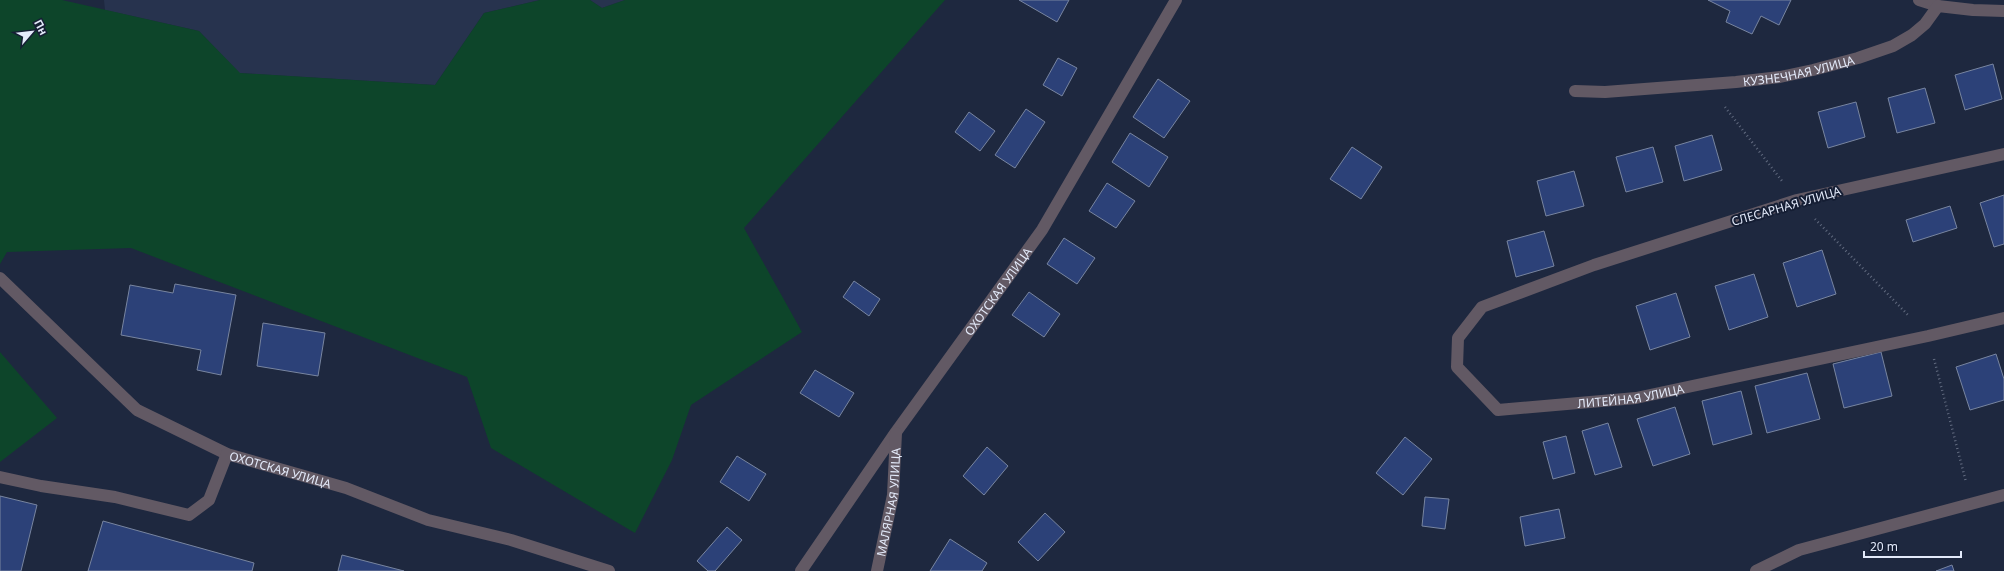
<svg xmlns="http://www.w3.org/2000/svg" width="2004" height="571" viewBox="0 0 2004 571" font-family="'Noto Sans',sans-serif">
	<rect width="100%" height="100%" fill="#1e283f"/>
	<g fill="#27334e">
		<polygon points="104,0 540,0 484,13 435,85 239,73 199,31 105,10"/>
		<polygon points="590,0 625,0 602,8"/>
	</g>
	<g fill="#0d452a">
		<polygon points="0,0 62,0 199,31 240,73 435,85 484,13 540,0 590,0 602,8 625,0 945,0 744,228 802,332 691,405 672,460 635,533 491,448 467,377 131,248 7,252 0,264"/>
		<polygon points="0,352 57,418 0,462"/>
	</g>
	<g fill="#2c4178" stroke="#7885a0">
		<polygon points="1019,0 1069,0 1057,22"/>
		<polygon points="1708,0 1791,0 1779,25 1761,16 1752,34 1726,22 1730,11"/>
		<polygon points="1058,58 1077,68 1062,96 1043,85"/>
		<polygon points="1993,64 2002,99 1965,110 1955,75"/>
		<polygon points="1158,79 1190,101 1164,138 1133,117"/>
		<polygon points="1925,88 1935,123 1897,133 1888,98"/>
		<polygon points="1856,102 1865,137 1828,148 1818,112"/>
		<polygon points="1026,109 1045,122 1015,168 995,155"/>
		<polygon points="969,112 995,131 980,151 955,132"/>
		<polygon points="1130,133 1168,157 1149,187 1112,162"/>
		<polygon points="1712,135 1722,170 1684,181 1675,146"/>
		<polygon points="1352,147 1382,167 1361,199 1330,179"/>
		<polygon points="1653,147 1663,182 1626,192 1616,157"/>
		<polygon points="1574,171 1584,206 1546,216 1537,181"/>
		<polygon points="1107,183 1135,201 1116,228 1089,211"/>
		<polygon points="2004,195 2004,244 1994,247 1980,203"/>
		<polygon points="1950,206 1957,228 1913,242 1906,220"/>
		<polygon points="1544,231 1554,266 1516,277 1507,241"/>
		<polygon points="1064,238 1095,258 1077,284 1047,264"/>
		<polygon points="1822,250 1836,294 1797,307 1783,263"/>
		<polygon points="1754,274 1768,317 1729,330 1715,286"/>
		<polygon points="854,281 880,299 869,316 843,297"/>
		<polygon points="175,284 236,295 221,375 197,370 201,350 121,335 130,285 173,293"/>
		<polygon points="1029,292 1060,314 1044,337 1012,315"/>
		<polygon points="1676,293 1690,337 1650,350 1636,306"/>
		<polygon points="263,323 325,333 318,376 257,366"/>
		<polygon points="1881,352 1892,396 1844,408 1833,364"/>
		<polygon points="1996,354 2004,379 2004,400 1970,410 1956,367"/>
		<polygon points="815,370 854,393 839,417 800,393"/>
		<polygon points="1807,373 1820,419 1767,433 1755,386"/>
		<polygon points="1741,391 1752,434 1713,445 1702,401"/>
		<polygon points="1675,407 1690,454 1653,466 1637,419"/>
		<polygon points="1608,423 1622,467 1595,475 1582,431"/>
		<polygon points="1566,436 1575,473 1553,479 1543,442"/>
		<polygon points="1405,437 1432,459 1403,495 1376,473"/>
		<polygon points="987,447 1008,466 984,495 963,476"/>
		<polygon points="737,456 766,474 749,501 720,482"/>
		<polygon points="0,496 37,505 21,571 0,571"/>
		<polygon points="1425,497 1449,499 1445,529 1422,526"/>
		<polygon points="1559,509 1565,538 1525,546 1520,517"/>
		<polygon points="1045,513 1065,532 1038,561 1018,542"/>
		<polygon points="103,521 254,563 252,571 88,571"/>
		<polygon points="727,527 742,540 715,571 708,571 697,561"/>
		<polygon points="950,539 987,563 982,571 930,571"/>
		<polygon points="342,555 404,571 338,571"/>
		<polygon points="1952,565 1954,571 1936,571"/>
	</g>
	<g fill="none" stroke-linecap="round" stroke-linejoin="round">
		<g stroke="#616a7f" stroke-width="2.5" stroke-dasharray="1 3" stroke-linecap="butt">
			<polyline points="1725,107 1782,181"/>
			<polyline points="1815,219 1909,316"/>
			<polyline points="1934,359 1966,482"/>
		</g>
		<g stroke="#625964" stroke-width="12">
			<polyline points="1919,0 1938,6"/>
			<path id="s1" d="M 1575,91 L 1605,92 L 1736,82 L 1780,77 L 1813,70 L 1858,58 L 1893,46 L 1912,35 L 1925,24 L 1938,6 L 1973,10 L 2004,11"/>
			<path id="s2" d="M 2004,154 L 1797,200 L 1594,265 L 1482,307 L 1458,338 L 1457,367 L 1498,410 L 1636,398 L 1928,336 L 2004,318"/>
			<path id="s3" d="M 0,278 L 137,410 L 227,454 L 346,488 L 428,520 L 511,540 L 609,571"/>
			<polyline points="0,477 41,486 115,497 189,515 209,500 227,454"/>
			<path id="s4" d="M 801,571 L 896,432 L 1042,230 L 1176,0"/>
			<path id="s5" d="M 877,571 L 893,495 L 896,433"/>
			<polyline points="1756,571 1799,550 2004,495"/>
		</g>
	</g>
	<g text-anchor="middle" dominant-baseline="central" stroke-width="4" stroke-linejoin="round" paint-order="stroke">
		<g font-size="12" fill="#e3eafa" stroke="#151e34">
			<text stroke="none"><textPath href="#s1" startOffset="225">КУЗНЕЧНАЯ УЛИЦА</textPath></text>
			<text transform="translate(1786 206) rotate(-16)">СЛЕСАРНАЯ УЛИЦА</text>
			<text stroke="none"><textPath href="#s4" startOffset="342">ОХОТСКАЯ УЛИЦА</textPath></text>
			<text stroke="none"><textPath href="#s2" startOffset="806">ЛИТЕЙНАЯ УЛИЦА</textPath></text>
			<text stroke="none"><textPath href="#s3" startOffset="346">ОХОТСКАЯ УЛИЦА</textPath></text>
			<text stroke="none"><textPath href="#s5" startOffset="70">МАЛЯРНАЯ УЛИЦА</textPath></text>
		</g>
	</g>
	<g transform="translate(32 32) rotate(62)" stroke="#151e34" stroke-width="3" paint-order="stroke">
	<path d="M0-3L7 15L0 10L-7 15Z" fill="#e3eafa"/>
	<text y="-6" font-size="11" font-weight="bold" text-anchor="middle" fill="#e3eafa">Пн</text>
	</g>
	<path d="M1864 551v6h97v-6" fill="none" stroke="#e3eafa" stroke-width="2"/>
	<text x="1870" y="551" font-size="12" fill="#e3eafa" stroke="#151e34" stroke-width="3" paint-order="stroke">20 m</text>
</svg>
